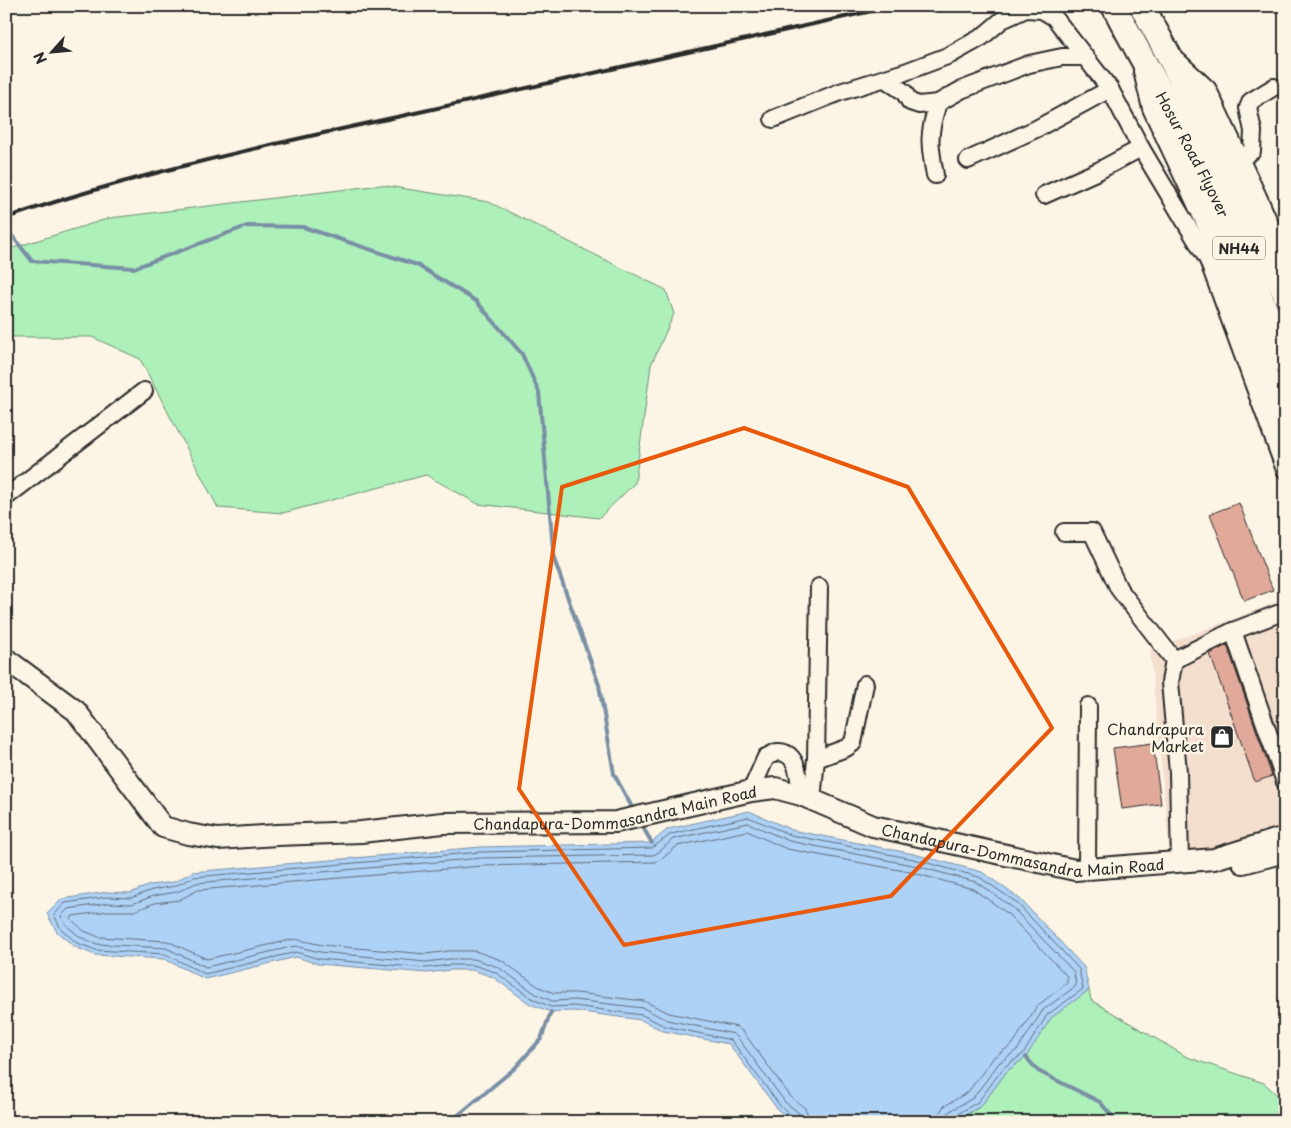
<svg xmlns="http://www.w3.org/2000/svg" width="1291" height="1128" viewBox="0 0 1291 1128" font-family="'Playpen Sans',sans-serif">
	<rect width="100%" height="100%" fill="#fcf5e5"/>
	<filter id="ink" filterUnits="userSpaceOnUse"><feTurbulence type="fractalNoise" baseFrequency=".02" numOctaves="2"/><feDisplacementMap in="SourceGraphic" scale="10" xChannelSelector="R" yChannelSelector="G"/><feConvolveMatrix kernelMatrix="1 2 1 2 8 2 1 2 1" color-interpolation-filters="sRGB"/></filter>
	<g filter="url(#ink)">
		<polygon fill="#f4dece" points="1285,599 1285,825 1237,845 1189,854 1169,847 1150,650"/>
		<g fill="#adf0b9" stroke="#6c8e72">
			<polygon points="381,185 489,202 666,290 674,314 651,365 635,483 599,518 478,504 426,475 283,513 218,508 140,359 92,337 6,337 6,250 110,218"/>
			<polygon points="1089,990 1091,1000 1187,1057 1264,1083 1285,1102 1285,1122 956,1122 981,1106 1007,1071 1026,1057 1047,1015"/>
		</g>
		<polygon fill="#aed1f6" stroke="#7a8fa5" points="749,811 792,830 914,854 982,872 1020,899 1084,967 1089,990 1051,1018 1026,1057 1007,1071 981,1106 953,1122 820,1122 817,1120 793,1122 778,1110 729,1044 663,1031 641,1020 574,1011 551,1012 530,1004 493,977 472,970 450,970 427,973 318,964 296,957 205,979 164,959 95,955 75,947 57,932 47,914 62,899 107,892 130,893 150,885 174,882 192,872 481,847 651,843 668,829"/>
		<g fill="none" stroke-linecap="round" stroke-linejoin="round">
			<g stroke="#5f6d7c" stroke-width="1">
				<polyline points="795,1122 794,1117 781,1107 731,1040 665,1026 642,1015 574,1006 551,1007 533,999 495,972 473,965 450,965 426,968 319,959 296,952 205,974 165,954 96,950 77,943 61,929 54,915 65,903 107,897 131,898 152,890 175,886 194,877 481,852 652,848 671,834 748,817 791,835 913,859 979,877 1016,902 1079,969 1083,989 1047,1015 1023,1054 1004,1067 978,1102 954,1116 952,1122"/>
				<polyline points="802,1122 799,1113 785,1102 738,1038 734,1034 667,1020 643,1008 575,1000 552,1001 536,994 498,967 474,959 449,959 426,962 320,952 295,946 206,967 166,948 97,944 80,937 66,925 61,916 68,909 108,903 132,904 153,896 177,892 196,883 482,858 653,855 659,852 673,839 748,823 789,841 912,865 976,882 1012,907 1074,972 1076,986 1043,1010 1018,1049 999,1063 973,1098 950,1111 946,1116 946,1122"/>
				<polyline points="809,1122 808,1115 805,1108 791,1097 744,1033 737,1027 669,1013 644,1001 576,993 554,993 539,987 501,960 475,951 449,951 426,954 322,945 295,939 207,959 167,941 99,937 84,931 72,920 71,918 73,916 108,911 134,911 155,903 179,900 198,890 482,866 655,862 662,859 677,846 747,831 787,849 910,872 973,889 1007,913 1067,976 1067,983 1037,1006 1013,1044 994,1057 968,1092 943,1107 939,1114 938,1122"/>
			</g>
			<g stroke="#7a8fa5" stroke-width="4">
				<polyline points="6,228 32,261 134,268 247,226 303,227 417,265 476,301 522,354 539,392 554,559 599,685 614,774 634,811"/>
				<polyline points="641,824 652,843"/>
				<polyline points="1026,1057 1038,1071 1100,1102 1117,1122"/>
				<polyline points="450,1122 515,1068 541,1039 551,1012"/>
			</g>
		</g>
		<g fill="#e1a999" stroke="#2b2b2b">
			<polygon points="1239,503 1273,590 1244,601 1210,514"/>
			<polygon points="1227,645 1272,776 1255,782 1210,654"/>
			<polygon points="1153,743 1161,804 1122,809 1113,748"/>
		</g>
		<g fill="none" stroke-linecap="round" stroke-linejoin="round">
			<defs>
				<g id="minor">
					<polyline points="885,79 904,92 910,102 919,105 938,103 961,90 1029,64 1062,57 1084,57"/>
					<polyline points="773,119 840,92 905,72 950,55 982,37 1002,20 1026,9 1042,10 1054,17 1110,89"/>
					<polyline points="968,160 1036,129 1110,89 1141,148"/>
					<polyline points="1239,160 1252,151 1253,131 1248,108 1251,101 1274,87"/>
					<path d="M 935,175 C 929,143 928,134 938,103"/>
					<polyline points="1044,195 1098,171 1141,148 1208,260"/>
					<polyline points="1212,234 1208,260 1285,470"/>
					<polyline points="6,497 144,391"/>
					<polyline points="1064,532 1092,532 1119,589 1174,660 1170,682 1178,772 1180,862"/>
					<polyline points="1233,631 1285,782"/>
					<polyline points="1174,660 1233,631 1285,611"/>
					<polyline points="816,759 846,748 853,743 865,684"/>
					<path d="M 751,791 L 766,757 C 769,756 774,753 777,752 C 799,751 799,780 801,795"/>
					<polyline points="812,800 816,759 819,587"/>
					<polyline points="1087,869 1088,706"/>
				</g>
				<g id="major">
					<polyline points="1175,61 1206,90 1256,197 1285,263"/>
					<polyline points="1144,71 1153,108 1212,234 1241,306 1285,421"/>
					<path id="s1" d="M 6,659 L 76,711 L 163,827 L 188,834 L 218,839 L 277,835 L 361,832 L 443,823 L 616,822 L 751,791 L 775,788 L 801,795 L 873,826 L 1075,870 L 1214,859 L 1285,837"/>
					<polyline points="1243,863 1285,852"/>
				</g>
				<g id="highway">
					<path id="s2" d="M 1114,6 C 1147,70 1185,132 1217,197 C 1242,250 1265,306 1285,362"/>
					<polyline points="1142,6 1168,54 1236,190 1285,293"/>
				</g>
			</defs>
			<use href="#minor" stroke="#2b2b2b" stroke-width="20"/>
			<use href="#major" stroke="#2b2b2b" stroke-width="24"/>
			<use href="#highway" stroke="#2b2b2b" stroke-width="28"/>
			<use href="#minor" stroke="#fcf5e5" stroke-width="16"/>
			<use href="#major" stroke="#fcf5e5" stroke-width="20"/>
			<use href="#highway" stroke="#fcf5e5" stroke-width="24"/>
			<path stroke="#2b2b2b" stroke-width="4" d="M 6,218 C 139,172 278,143 415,113 C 575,77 734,42 894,6"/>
		</g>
	</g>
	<path fill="none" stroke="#e8590c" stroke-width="4" stroke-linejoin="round" d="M 744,428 L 908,487 L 1052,728 L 891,896 L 624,945 L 519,789 L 562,487 Z"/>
	<defs>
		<symbol id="shop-square" viewBox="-11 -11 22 22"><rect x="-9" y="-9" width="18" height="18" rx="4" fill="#2b2b2b" stroke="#fcf5e5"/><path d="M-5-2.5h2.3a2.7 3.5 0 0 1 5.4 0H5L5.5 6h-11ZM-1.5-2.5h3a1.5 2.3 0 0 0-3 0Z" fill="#fff"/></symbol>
	</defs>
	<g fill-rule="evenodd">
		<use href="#shop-square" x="1208" y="723" width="28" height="28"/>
	</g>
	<g text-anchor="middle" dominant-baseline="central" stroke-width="5" stroke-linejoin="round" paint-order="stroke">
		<rect fill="#fcf5e5" stroke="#6a6863" stroke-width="1" x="1213" y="236.5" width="52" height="23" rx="4"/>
		<g font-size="14" font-weight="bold" fill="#2b2b2b">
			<text x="1239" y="248">NH44</text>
		</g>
		<g font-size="15" fill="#2b2b2b" stroke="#fcf5e5">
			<text stroke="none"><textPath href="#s2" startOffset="168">Hosur Road Flyover</textPath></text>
			<text stroke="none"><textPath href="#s1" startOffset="688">Chandapura-Dommasandra Main Road</textPath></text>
			<text stroke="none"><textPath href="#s1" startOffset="1108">Chandapura-Dommasandra Main Road</textPath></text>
		</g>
		<g font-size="15" fill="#2b2b2b" stroke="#fcf5e5" text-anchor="end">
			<text x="1204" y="728">Chandrapura<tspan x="1204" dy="17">Market</tspan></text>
		</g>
	</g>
	<rect width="1291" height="1128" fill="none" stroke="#fcf5e5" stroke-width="25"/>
	<rect x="12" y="12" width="1266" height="1103" fill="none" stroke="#2b2b2b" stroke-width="2" filter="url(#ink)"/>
	<g transform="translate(52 52) rotate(243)" stroke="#fcf5e5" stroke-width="4" paint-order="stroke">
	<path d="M0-4L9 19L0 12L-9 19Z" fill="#2b2b2b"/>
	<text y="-8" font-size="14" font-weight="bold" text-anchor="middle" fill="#2b2b2b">N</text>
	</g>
</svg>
